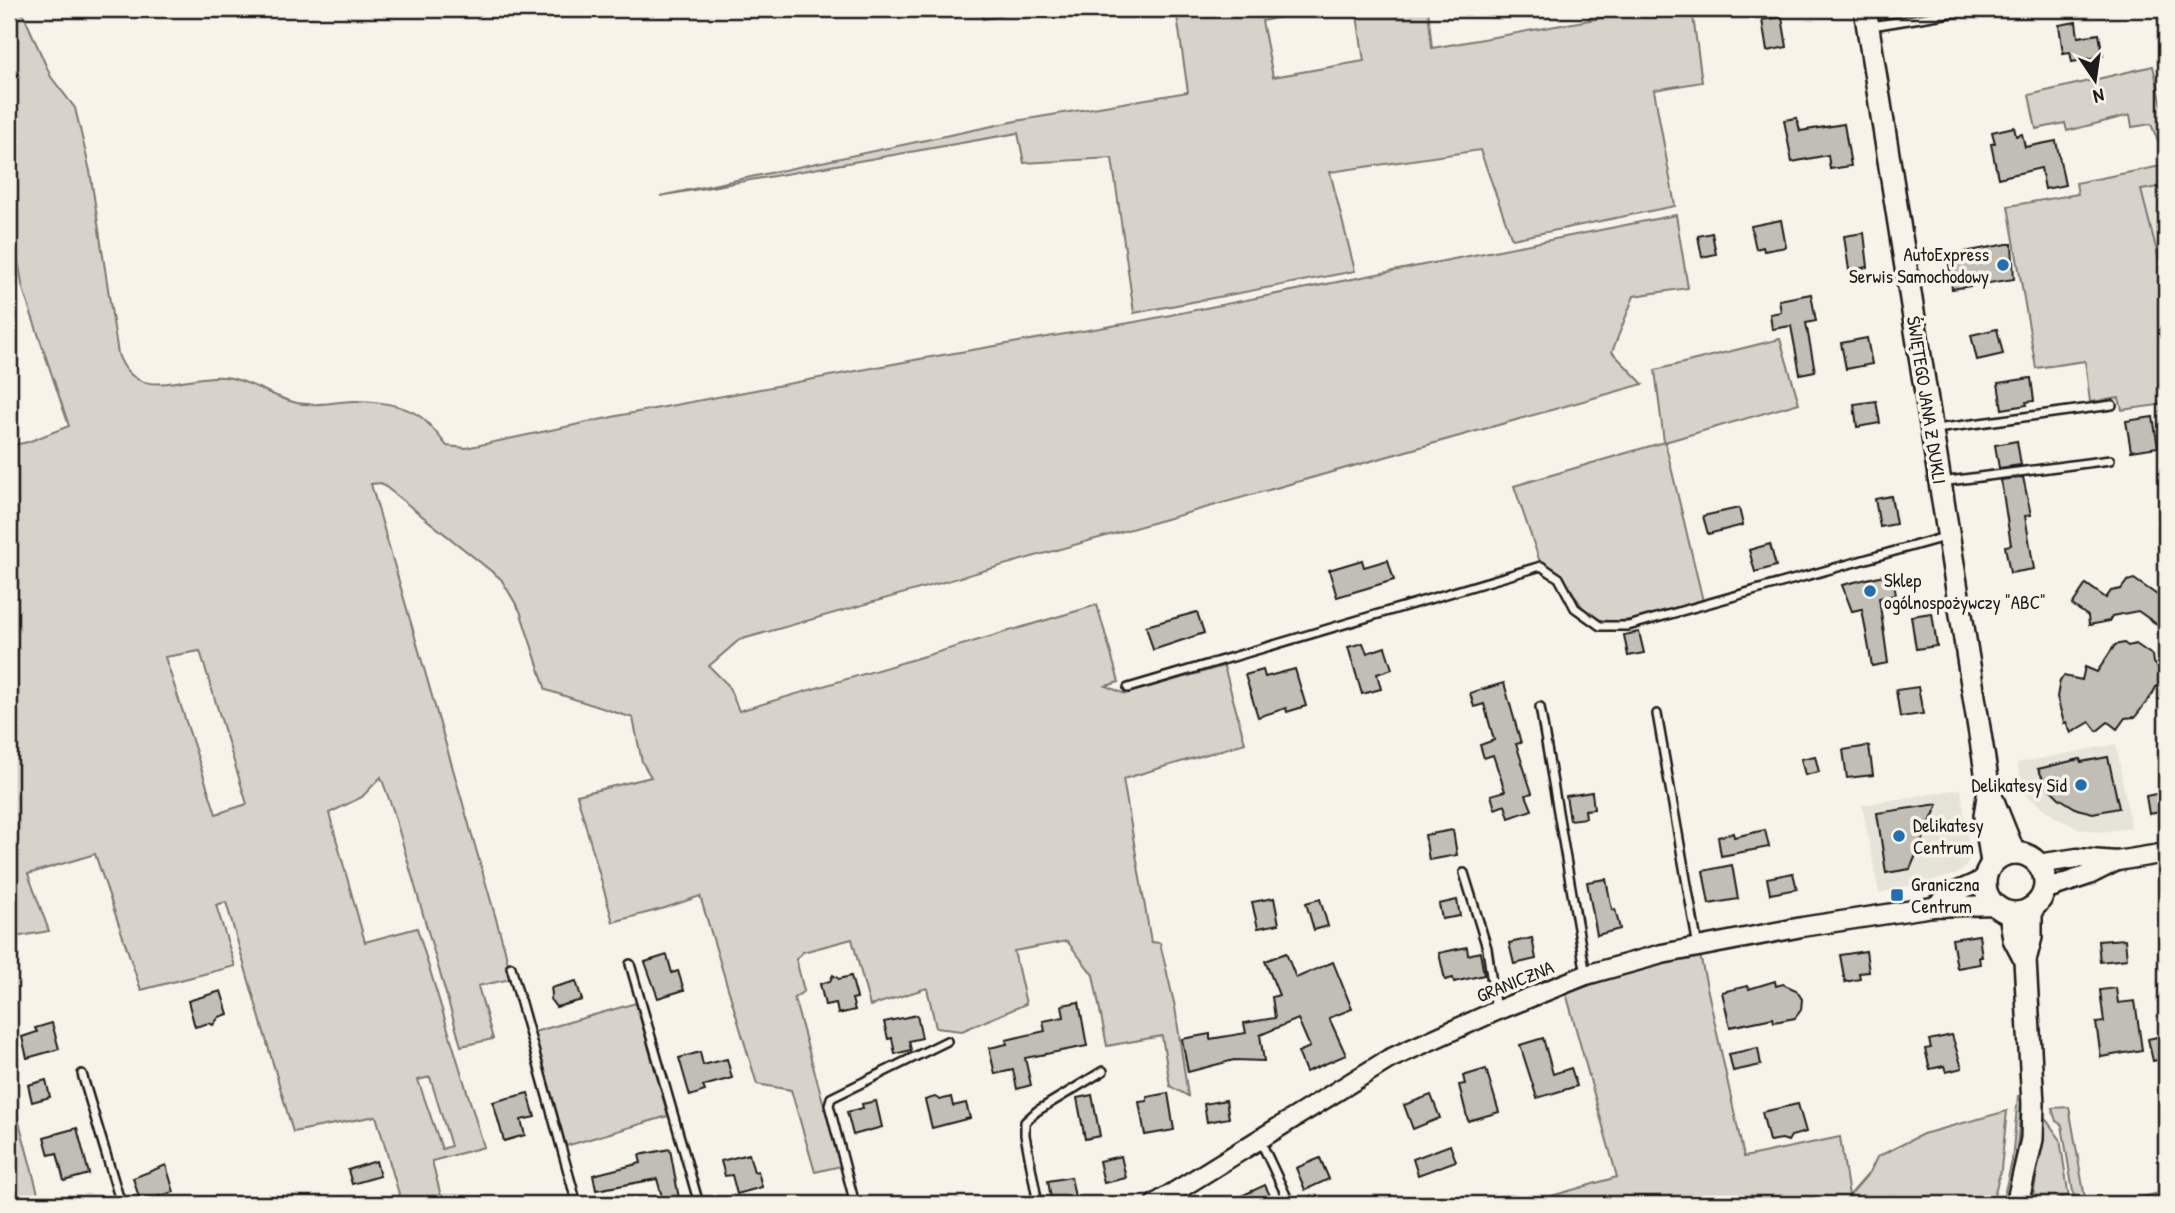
<svg xmlns="http://www.w3.org/2000/svg" width="2175" height="1213" viewBox="0 0 2175 1213" font-family="'Patrick Hand',sans-serif">
	<rect width="100%" height="100%" fill="#f7f3e8"/>
	<filter id="ink" filterUnits="userSpaceOnUse"><feTurbulence type="fractalNoise" baseFrequency=".0143" numOctaves="2"/><feDisplacementMap in="SourceGraphic" scale="14" xChannelSelector="R" yChannelSelector="G"/><feConvolveMatrix kernelMatrix="1 2 1 2 8 2 1 2 1" color-interpolation-filters="sRGB"/></filter>
	<g filter="url(#ink)">
		<g fill="#e6e3d9">
			<polygon points="2166,186 2166,287 2141,190"/>
			<polygon points="2116,744 2131,828 2100,832 2080,829 2056,818 2024,793 2017,763"/>
			<polygon points="1961,789 1970,857 1966,867 1957,874 1944,878 1879,893 1862,805"/>
		</g>
		<g fill="#d7d3cb" stroke="#7a7874" stroke-width="2" fill-rule="evenodd">
			<path d="M 9,9 L 21,9 L 51,77 L 75,108 L 90,171 L 118,354 C 137,408 190,370 231,378 C 254,383 274,398 297,403 C 316,407 336,401 355,401 C 374,401 401,404 418,415 C 428,421 439,436 447,446 L 466,448 L 622,415 L 925,358 L 1135,322 L 1676,215 L 1688,288 L 1634,296 L 1612,352 L 1643,384 L 739,640 L 709,666 L 728,685 L 739,711 L 1097,605 L 1119,682 L 1106,686 L 1125,694 L 1224,666 L 1245,743 L 1123,779 L 1151,942 L 1160,943 L 1175,1007 L 1188,1096 L 1170,1086 L 1162,1036 L 1107,1046 L 1093,975 L 1067,941 L 1014,951 L 1026,1004 L 962,1031 L 936,1028 L 927,988 L 870,1006 L 852,939 L 803,952 L 796,959 L 804,991 L 794,998 L 841,1166 L 815,1172 L 791,1090 L 757,1084 L 700,896 L 665,908 L 613,922 L 577,795 L 651,777 L 642,762 L 633,718 L 546,690 L 520,611 L 501,579 L 381,483 L 371,484 L 505,950 L 511,979 L 478,986 L 493,1039 L 461,1046 L 393,810 L 381,777 L 362,797 L 329,813 L 365,942 L 417,928 L 484,1147 L 432,1161 L 443,1204 L 402,1204 L 376,1116 L 293,1132 L 226,902 L 216,905 L 235,966 L 141,990 L 95,854 L 28,874 L 49,931 L 9,938 L 9,446 L 28,442 L 69,426 L 23,289 L 17,255 L 9,247 ZM 200,651 L 247,804 L 216,814 L 165,657 ZM 430,1077 L 451,1146 L 442,1149 L 418,1080 Z"/>
			<polygon points="981,9 1043,9 983,19"/>
			<polygon points="1176,9 1280,9 1281,17 1262,21 1273,77 1364,61 1356,9 1428,9 1432,48 1652,9 1692,9 1702,82 1654,90 1675,206 1512,239 1480,150 1330,172 1355,271 1134,313 1112,158 1024,163 1018,133 660,196 1016,121 1188,92"/>
			<polygon points="2153,66 2166,122 2166,161 2151,124 2132,127 2130,115 2067,131 2065,123 2036,129 2029,95"/>
			<polygon points="2166,165 2166,186 2141,190 2166,287 2166,404 2122,410 2119,398 2090,402 2085,361 2036,368 2008,206 2078,194 2076,183"/>
			<path d="M 1780,339 L 1799,403 L 1665,442 L 1703,601 C 1675,608 1629,626 1601,620 C 1592,619 1581,607 1577,599 C 1567,582 1559,568 1540,562 L 1514,486 L 1664,442 L 1655,370 Z"/>
			<polygon points="1700,955 1744,1157 1840,1137 1849,1196 1870,1172 1877,1157 1923,1134 2007,1111 2001,1169 1992,1204 1524,1204 1617,1177 1566,993 1636,970"/>
			<polygon points="636,1003 668,1116 566,1146 534,1032"/>
			<polygon points="9,1084 40,1201 31,1204 9,1204"/>
			<path d="M 2018,1096 L 2021,1096 C 2020,1133 2015,1169 2005,1204 L 2002,1204 L 2012,1161 Z"/>
			<polygon points="2069,1107 2086,1204 2075,1204 2062,1125 2056,1121 2052,1108"/>
			<polygon points="2045,1118 2060,1139 2069,1198 2051,1202 2051,1204 2032,1204"/>
			<polygon points="2166,1191 2166,1204 2117,1204"/>
		</g>
		<g fill="none" stroke-linecap="round" stroke-linejoin="round">
			<polyline stroke="#72716c" stroke-width="5" points="2150,1204 2166,1200"/>
		</g>
		<g fill="#c0beb5" stroke="#1c1c1c" stroke-width="2">
			<polygon points="1782,17 1787,47 1767,51 1762,20"/>
			<polygon points="2076,22 2078,37 2099,34 2103,56 2072,62 2070,52 2063,53 2059,25"/>
			<polygon points="1797,118 1800,131 1844,124 1851,166 1830,169 1828,155 1792,162 1784,120"/>
			<polygon points="2014,127 2016,136 2022,134 2025,147 2056,141 2065,185 2045,189 2041,168 1998,178 1991,144 1995,143 1992,132"/>
			<polygon points="1781,220 1786,247 1764,251 1763,247 1756,249 1751,226"/>
			<polygon points="1712,233 1716,254 1702,257 1698,236"/>
			<polygon points="1864,233 1868,267 1849,270 1844,236"/>
			<polygon points="2007,244 2012,244 2014,279 1952,289 1948,255"/>
			<polygon points="1811,294 1816,321 1806,323 1815,371 1800,374 1791,326 1772,329 1770,314 1781,312 1779,300"/>
			<polygon points="1997,329 2003,354 1977,360 1971,335"/>
			<polygon points="1867,338 1872,364 1846,369 1841,343"/>
			<polygon points="2031,378 2034,401 2026,402 2027,405 2002,409 1998,383"/>
			<polygon points="1876,401 1880,423 1857,427 1854,404"/>
			<polygon points="2153,417 2158,447 2131,451 2126,421"/>
			<polygon points="2017,441 2021,465 1999,468 1995,445"/>
			<polygon points="2023,477 2031,515 2025,516 2034,569 2010,573 2005,546 2011,545 2001,480"/>
			<polygon points="1891,496 1896,524 1880,527 1875,499"/>
			<polygon points="1739,508 1743,525 1708,534 1703,516"/>
			<polygon points="1770,544 1776,566 1755,572 1749,550"/>
			<polygon points="1362,560 1364,567 1388,560 1394,580 1337,597 1329,570"/>
			<polygon points="1892,573 1896,595 1879,598 1888,663 1872,666 1862,609 1852,611 1842,585"/>
			<polygon points="2134,579 2166,601 2166,613 2158,625 2138,611 2112,616 2109,621 2089,625 2088,616 2072,605 2086,584 2106,598 2111,591 2121,589 2127,581"/>
			<polygon points="1197,612 1204,633 1153,650 1146,626"/>
			<polygon points="1932,613 1937,646 1916,649 1911,616"/>
			<polygon points="1639,632 1644,653 1628,656 1624,635"/>
			<polygon points="1363,643 1367,653 1385,647 1392,669 1377,674 1381,689 1362,694 1348,647"/>
			<polygon points="2124,643 2128,646 2136,644 2152,655 2153,663 2164,674 2165,681 2161,686 2156,687 2152,695 2135,717 2125,718 2117,729 2108,722 2097,731 2090,722 2071,733 2066,722 2064,723 2057,697 2060,680 2064,676 2082,680 2085,667 2097,672 2115,645"/>
			<polygon points="1295,669 1306,706 1287,712 1286,708 1258,717 1245,675 1263,670 1265,677"/>
			<polygon points="1504,683 1521,743 1516,744 1532,793 1526,795 1532,810 1509,818 1505,805 1495,809 1491,795 1505,791 1493,755 1484,758 1480,745 1494,740 1484,704 1474,707 1470,693"/>
			<polygon points="1918,687 1923,714 1900,717 1896,690"/>
			<polygon points="1869,746 1873,775 1847,778 1843,750"/>
			<polygon points="1815,756 1819,772 1805,775 1801,759"/>
			<polygon points="2108,757 2119,808 2093,813 2077,809 2059,798 2047,786 2038,769 2080,759 2081,762"/>
			<polygon points="1592,792 1594,809 1585,810 1586,818 1570,820 1566,796"/>
			<polygon points="2166,792 2166,811 2149,814 2146,796"/>
			<polygon points="1938,804 1910,869 1886,873 1877,813"/>
			<polygon points="1453,830 1457,855 1429,860 1425,835"/>
			<polygon points="1765,830 1769,847 1721,856 1718,837 1733,833 1734,837"/>
			<polygon points="1732,865 1738,899 1709,904 1703,871"/>
			<polygon points="1793,873 1797,889 1770,894 1767,878"/>
			<polygon points="1606,879 1612,910 1615,909 1620,929 1597,935 1587,882"/>
			<polygon points="1274,898 1279,924 1258,928 1252,902"/>
			<polygon points="1320,899 1328,926 1314,930 1306,903"/>
			<polygon points="1457,900 1460,916 1442,919 1439,904"/>
			<polygon points="1979,935 1982,957 1979,957 1980,964 1957,968 1952,939"/>
			<polygon points="1532,938 1536,959 1514,964 1509,943"/>
			<polygon points="2125,939 2127,959 2100,962 2098,941"/>
			<polygon points="1467,947 1468,955 1480,952 1484,975 1454,982 1453,978 1445,980 1439,953"/>
			<polygon points="1866,951 1869,972 1859,973 1860,979 1845,982 1840,955"/>
			<polygon points="1286,953 1296,978 1333,962 1352,1009 1329,1018 1346,1055 1306,1072 1298,1052 1310,1047 1298,1019 1260,1035 1264,1061 1234,1060 1188,1072 1182,1039 1210,1034 1210,1039 1246,1033 1244,1023 1275,1018 1272,997 1279,995 1265,961"/>
			<polygon points="667,955 672,973 678,971 684,990 658,998 645,962"/>
			<polygon points="833,975 839,979 851,976 857,998 852,999 855,1010 838,1014 836,1003 825,1005 820,984 830,981"/>
			<polygon points="576,981 582,1000 556,1007 550,999 552,994 551,988"/>
			<polygon points="1775,981 1776,986 1783,984 1796,990 1802,999 1801,1010 1795,1018 1774,1022 1773,1018 1730,1027 1722,992 1748,986 1749,989"/>
			<polygon points="2116,988 2118,1003 2135,1001 2142,1050 2101,1057 2096,1023 2104,1022 2100,990"/>
			<polygon points="221,991 228,1014 219,1017 213,1025 209,1023 195,1027 188,1001"/>
			<polygon points="1079,1002 1087,1046 1025,1058 1031,1085 1017,1089 1013,1070 995,1074 989,1048 1007,1044 1006,1040 1045,1031 1043,1021 1064,1017 1062,1005"/>
			<polygon points="917,1015 922,1038 909,1041 911,1050 895,1054 892,1038 888,1039 884,1022"/>
			<polygon points="52,1023 59,1049 27,1058 22,1037 37,1032 35,1028"/>
			<polygon points="1952,1035 1962,1068 1946,1072 1944,1066 1930,1069 1925,1049 1931,1048 1929,1040"/>
			<polygon points="2162,1036 2166,1058 2153,1061 2148,1039"/>
			<polygon points="1543,1038 1553,1074 1571,1068 1577,1086 1537,1098 1520,1045"/>
			<polygon points="1758,1048 1761,1065 1733,1071 1729,1054"/>
			<polygon points="700,1052 703,1065 727,1059 732,1078 703,1086 705,1091 690,1096 679,1058"/>
			<polygon points="1486,1069 1499,1112 1468,1121 1459,1085 1465,1084 1463,1076"/>
			<polygon points="46,1080 50,1097 32,1102 28,1085"/>
			<polygon points="528,1093 535,1117 521,1120 525,1135 504,1141 493,1102"/>
			<polygon points="1168,1093 1174,1130 1145,1135 1139,1102 1147,1101 1147,1097"/>
			<polygon points="1092,1095 1100,1136 1085,1139 1077,1098"/>
			<polygon points="1431,1095 1440,1118 1413,1129 1404,1105"/>
			<polygon points="935,1097 940,1100 951,1097 953,1106 966,1103 970,1118 932,1128 925,1100"/>
			<polygon points="1226,1100 1229,1118 1207,1122 1204,1104"/>
			<polygon points="876,1101 882,1127 853,1135 847,1112 863,1108 862,1104"/>
			<polygon points="1798,1104 1806,1132 1791,1136 1788,1141 1782,1139 1769,1141 1762,1112"/>
			<polygon points="77,1128 89,1174 64,1181 57,1153 49,1155 44,1137"/>
			<polygon points="1450,1145 1456,1161 1418,1175 1413,1159"/>
			<polygon points="670,1149 680,1204 664,1204 657,1179 596,1190 593,1175 641,1163 639,1155"/>
			<polygon points="749,1154 754,1172 758,1171 762,1187 737,1194 732,1175 725,1176 721,1161"/>
			<polygon points="1121,1156 1126,1178 1104,1183 1099,1161"/>
			<polygon points="1320,1158 1329,1179 1305,1190 1296,1168"/>
			<polygon points="376,1161 380,1176 352,1184 348,1170"/>
			<polygon points="166,1165 174,1192 159,1196 160,1200 141,1204 133,1178"/>
			<polygon points="1071,1177 1076,1202 1052,1204 1048,1181"/>
			<polygon points="1265,1185 1274,1204 1224,1204"/>
		</g>
		<g fill="none" stroke-linecap="round" stroke-linejoin="round">
			<defs>
				<g id="service">
					<polyline points="1872,26 1975,9"/>
					<polyline points="1936,429 2112,405"/>
					<polyline points="1941,482 2110,460"/>
					<polyline points="1128,688 1541,566 1559,578 1575,608 1600,626 1628,626 1945,537"/>
					<polyline points="1540,707 1586,975"/>
					<polyline points="1657,714 1698,947"/>
					<polyline points="1464,873 1487,948 1496,1011"/>
					<polyline points="630,964 699,1204"/>
					<polyline points="511,967 577,1204"/>
					<polyline points="82,1074 121,1204"/>
					<polyline points="1260,1140 1290,1204"/>
					<polyline points="2061,1202 2061,1204"/>
					<polyline points="855,1204 829,1105 831,1098 947,1041"/>
					<polyline points="1038,1204 1025,1135 1025,1122 1037,1111 1103,1071"/>
				</g>
				<g id="tertiary">
					<polyline points="2038,864 2077,858 2117,861 2166,853"/>
					<polyline points="2044,890 2089,875 2117,861"/>
					<polyline points="1933,907 1956,892 1985,879"/>
					<polyline points="1155,1204 1389,1059 1496,1011 1586,975 1662,954 1802,927 1933,907 1994,905"/>
				</g>
				<g id="secondary">
					<polyline points="1865,9 1989,791 2014,853"/>
					<polyline points="1988,796 1985,816 1992,863"/>
					<circle cx="2015" cy="883" r="30"/>
					<polyline points="2010,913 2014,939 2025,960"/>
					<polyline points="2017,1204 2032,1139 2033,1104 2025,960 2031,937 2031,908"/>
				</g>
			</defs>
			<use href="#service" stroke="#1c1c1c" stroke-width="12"/>
			<use href="#tertiary" stroke="#1c1c1c" stroke-width="23"/>
			<use href="#secondary" stroke="#1c1c1c" stroke-width="26"/>
			<use href="#service" stroke="#f7f3e8" stroke-width="7"/>
			<use href="#tertiary" stroke="#f7f3e8" stroke-width="18"/>
			<use href="#secondary" stroke="#f7f3e8" stroke-width="21"/>
		</g>
	</g>
	<g fill="#1f6fb2" stroke="#f7f3e8" stroke-width="2.5">
		<circle cx="2003" cy="265" r="7"/>
		<circle cx="1870" cy="591" r="7"/>
		<circle cx="2081" cy="785" r="7"/>
		<circle cx="1899" cy="836" r="7"/>
		<rect x="1890" y="888" width="14" height="14" rx="3.5"/>
	</g>
	<g text-anchor="middle" dominant-baseline="central" stroke-width="7" stroke-linejoin="round" paint-order="stroke">
		<g font-size="19" fill="#1c1c1c" stroke="#f7f3e8" text-anchor="start">
			<text x="1989" y="254" text-anchor="end">AutoExpress<tspan x="1989" dy="22">Serwis Samochodowy</tspan></text>
			<text x="1884" y="580">Sklep<tspan x="1884" dy="22">ogólnospożywczy "ABC"</tspan></text>
			<text x="2067" y="785" text-anchor="end">Delikatesy Sid</text>
			<text x="1913" y="825">Delikatesy<tspan x="1913" dy="22">Centrum</tspan></text>
			<text x="1911" y="884">Graniczna<tspan x="1911" dy="22">Centrum</tspan></text>
		</g>
		<g font-size="19" fill="#1c1c1c" stroke="#f7f3e8">
			<text transform="translate(1927 400) rotate(81)">ŚWIĘTEGO JANA Z DUKLI</text>
			<text transform="translate(1515 981) rotate(-22)">GRANICZNA</text>
		</g>
	</g>
	<rect width="2175" height="1213" fill="none" stroke="#f7f3e8" stroke-width="35"/>
	<rect x="18" y="18" width="2140" height="1178" fill="none" stroke="#1c1c1c" stroke-width="2.5" filter="url(#ink)"/>
	<g transform="translate(2095 80) rotate(167)" stroke="#f7f3e8" stroke-width="5" paint-order="stroke">
	<path d="M0-5L12 26L0 18L-12 26Z" fill="#1c1c1c"/>
	<text y="-10" font-size="19" font-weight="bold" text-anchor="middle" fill="#1c1c1c">N</text>
	</g>
</svg>
